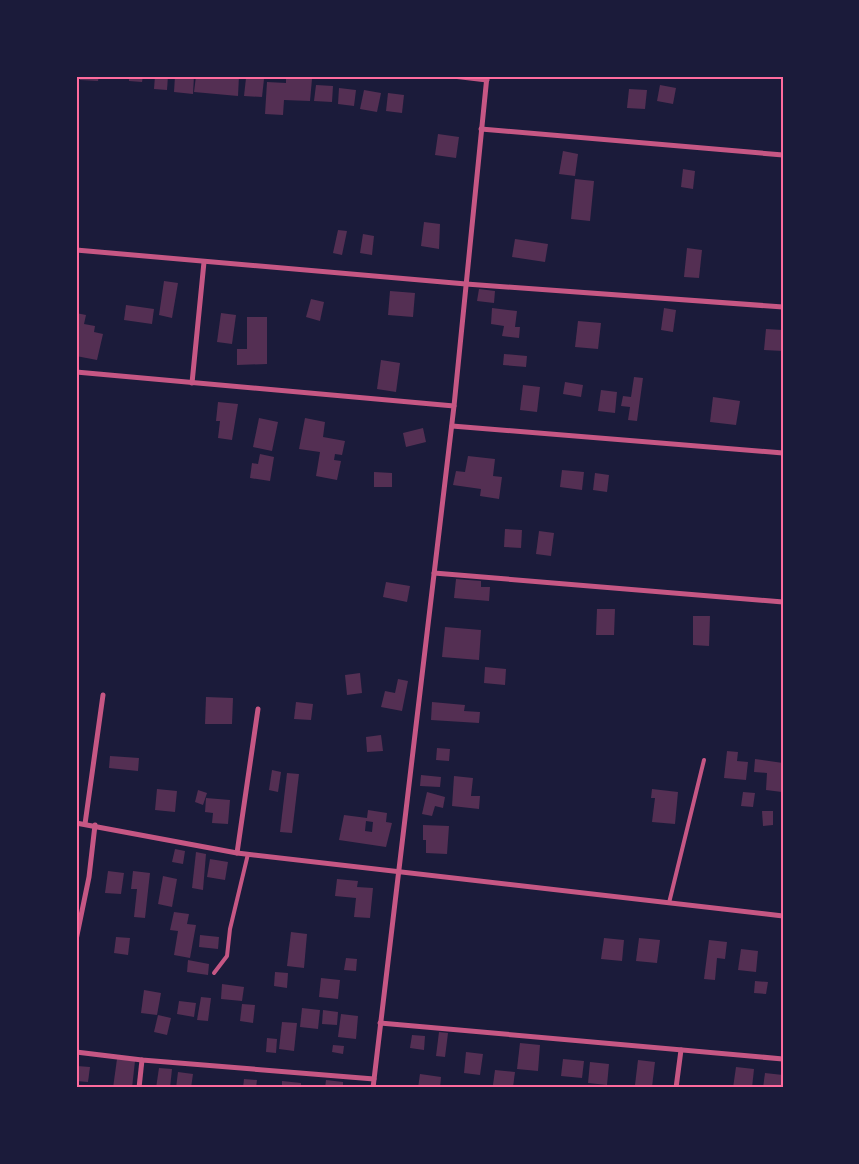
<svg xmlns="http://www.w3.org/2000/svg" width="859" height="1164" viewBox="0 0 859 1164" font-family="'PT Sans Narrow',sans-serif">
	<rect width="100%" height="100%" fill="#1b1b3a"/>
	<g fill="#542f53" fill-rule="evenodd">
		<polygon points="80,76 99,76 98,81 80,80"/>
		<polygon points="129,76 143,76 142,82 129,81"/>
		<polygon points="155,76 168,76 167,90 154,89"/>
		<polygon points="175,76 194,76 193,94 174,92"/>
		<polygon points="196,76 239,76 238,96 194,92"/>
		<polygon points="286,77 312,79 310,101 284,100 283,115 265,114 267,82 286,83"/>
		<polygon points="246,78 264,79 262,97 244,96"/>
		<polygon points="316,85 333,86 332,102 314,101"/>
		<polygon points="660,85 676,88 673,104 657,101"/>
		<polygon points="339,88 356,90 354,106 338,104"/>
		<polygon points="629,89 647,90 645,109 627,108"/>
		<polygon points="364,90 381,93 377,112 360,109"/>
		<polygon points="388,93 404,95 402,113 386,111"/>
		<polygon points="438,134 459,137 456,158 435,155"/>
		<polygon points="563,151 578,154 575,176 559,174"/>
		<polygon points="683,169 695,171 693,189 681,187"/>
		<polygon points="575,179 594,181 590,221 571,219"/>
		<polygon points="424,222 440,224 439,249 421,246"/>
		<polygon points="338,230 347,231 342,255 333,253"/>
		<polygon points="363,234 374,236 372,255 360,253"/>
		<polygon points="515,239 548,244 545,262 512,257"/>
		<polygon points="687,248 702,250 699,278 684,277"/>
		<polygon points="164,281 178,283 172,318 159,315"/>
		<polygon points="479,289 495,291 494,303 477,301"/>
		<polygon points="390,291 415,293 413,317 388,315"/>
		<polygon points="311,299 324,302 320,321 306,317"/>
		<polygon points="126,305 154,309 152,324 124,320"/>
		<polygon points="492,308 517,311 515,327 520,327 519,338 502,336 504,326 491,324"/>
		<polygon points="664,308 676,310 673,332 661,330"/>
		<polygon points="76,313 86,315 84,324 95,326 94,332 103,334 97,360 76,356"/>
		<polygon points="221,313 236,315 232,344 217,342"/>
		<polygon points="247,317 267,317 267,364 237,365 237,349 247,349"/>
		<polygon points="578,321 601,323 598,349 575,347"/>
		<polygon points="766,329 783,330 783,351 764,350"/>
		<polygon points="504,354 527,356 526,367 503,365"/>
		<polygon points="381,360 400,363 396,392 377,389"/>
		<polygon points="634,377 643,378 637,421 628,420 630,407 621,406 623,396 631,397"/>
		<polygon points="565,382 583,385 581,397 563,394"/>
		<polygon points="523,385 540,387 537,412 520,410"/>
		<polygon points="601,390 617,392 615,413 598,411"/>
		<polygon points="713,397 740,401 736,425 710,422"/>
		<polygon points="218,402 238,404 232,440 218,438 220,421 216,421"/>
		<polygon points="259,418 278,422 272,451 253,447"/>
		<polygon points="305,418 325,422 323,437 345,441 342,455 335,454 334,460 341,461 337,480 316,476 320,452 299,449"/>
		<polygon points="423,428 426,442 406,447 403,433"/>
		<polygon points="260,454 274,457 270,481 250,478 252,463 258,464"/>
		<polygon points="468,456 495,459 493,476 502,477 499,499 480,496 481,489 453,485 456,471 465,472"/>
		<polygon points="562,470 584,472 582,490 560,487"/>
		<polygon points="374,472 392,473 392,487 374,487"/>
		<polygon points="595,473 609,475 607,492 593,490"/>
		<polygon points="505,529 522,530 521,548 504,547"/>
		<polygon points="539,531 554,533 551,556 536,554"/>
		<polygon points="456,579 481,581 481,587 490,587 489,601 454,598"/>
		<polygon points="386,582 410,586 407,602 383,597"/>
		<polygon points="597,609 615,609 614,635 596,635"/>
		<polygon points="693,616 710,616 709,646 693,645"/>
		<polygon points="445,627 481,630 479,660 442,657"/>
		<polygon points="485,667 506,669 505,685 484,683"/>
		<polygon points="360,673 362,693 347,695 345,675"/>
		<polygon points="398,679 408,681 402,711 381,707 385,691 395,693"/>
		<polygon points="206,697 233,698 232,724 205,724"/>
		<polygon points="296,702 313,704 311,720 294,719"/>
		<polygon points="432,702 465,705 464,711 480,712 479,723 431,720"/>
		<polygon points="381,735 383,751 367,752 366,737"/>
		<polygon points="437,748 450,749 449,761 436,760"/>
		<polygon points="727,751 738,752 737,761 748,762 746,780 724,778"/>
		<polygon points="110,756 139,758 138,771 109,768"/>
		<polygon points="755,759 783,763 782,792 766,790 767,773 754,772"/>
		<polygon points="272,770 281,772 278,792 269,790"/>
		<polygon points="287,773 299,774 292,833 280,832"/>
		<polygon points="421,775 441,777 440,787 420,786"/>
		<polygon points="454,776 473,778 471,796 480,796 479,809 452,806"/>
		<polygon points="157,789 177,791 175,812 155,810"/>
		<polygon points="652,789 678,792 675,824 652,822 655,798 651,798"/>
		<polygon points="198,790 207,793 203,805 195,802"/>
		<polygon points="427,792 445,797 443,808 435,806 432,816 422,814"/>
		<polygon points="743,792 755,793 753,807 741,806"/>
		<polygon points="206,798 230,800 228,824 212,823 213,813 205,812"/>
		<path d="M 368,810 L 387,813 L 386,822 L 392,823 L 386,847 L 339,840 L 344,815 L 367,818 ZM 366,821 L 373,822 L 372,832 L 365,831 Z"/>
		<polygon points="762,811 773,811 773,825 763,826"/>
		<polygon points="423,825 449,826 447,854 426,853 426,840 423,840"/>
		<polygon points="175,849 185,851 183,864 172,862"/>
		<polygon points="196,852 206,854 203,890 192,888"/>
		<polygon points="210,859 228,862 225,880 207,877"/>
		<polygon points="108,871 124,873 121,894 105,893"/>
		<polygon points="133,871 150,873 145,918 134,917 137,889 131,889"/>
		<polygon points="163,876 177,879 172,907 158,904"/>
		<polygon points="337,879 358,881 357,887 373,888 370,918 354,917 356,898 335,896"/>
		<polygon points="174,912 189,914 187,924 196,925 190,958 174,955 178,931 170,930"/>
		<polygon points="291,932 307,934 304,968 287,966"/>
		<polygon points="200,935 219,937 218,949 199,947"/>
		<polygon points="116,937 130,938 128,955 114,953"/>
		<polygon points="604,938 624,940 622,961 601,959"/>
		<polygon points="639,938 660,940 657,963 636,961"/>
		<polygon points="709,940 727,942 725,959 717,958 715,980 704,979"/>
		<polygon points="741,949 758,951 756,972 738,970"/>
		<polygon points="346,958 357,959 356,971 344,970"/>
		<polygon points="188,960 209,964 208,975 187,972"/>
		<polygon points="275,972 288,973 287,988 274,986"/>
		<polygon points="321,978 340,980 338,999 319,997"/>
		<polygon points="755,981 768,982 766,994 754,993"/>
		<polygon points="222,984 244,987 242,1001 221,999"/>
		<polygon points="144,990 161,993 157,1015 141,1013"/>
		<polygon points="201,997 211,998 208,1021 197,1020"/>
		<polygon points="179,1001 196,1003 194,1017 177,1014"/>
		<polygon points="242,1004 255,1005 253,1023 240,1021"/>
		<polygon points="302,1008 320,1010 318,1029 300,1027"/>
		<polygon points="323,1010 338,1012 337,1025 322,1024"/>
		<polygon points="341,1014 358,1016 356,1039 338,1037"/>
		<polygon points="158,1015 171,1018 167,1035 154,1032"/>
		<polygon points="282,1022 297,1023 294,1051 279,1049"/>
		<polygon points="439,1032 448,1033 445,1057 436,1056"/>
		<polygon points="412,1035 425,1036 424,1050 410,1048"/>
		<polygon points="267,1038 277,1039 276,1053 266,1052"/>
		<polygon points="520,1043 540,1045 538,1071 517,1069"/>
		<polygon points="333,1045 344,1046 343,1054 332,1052"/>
		<polygon points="466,1052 483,1054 480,1075 464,1073"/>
		<polygon points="117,1059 135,1061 132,1088 113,1088"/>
		<polygon points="563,1059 584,1061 582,1078 561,1076"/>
		<polygon points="638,1060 655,1062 652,1087 635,1085"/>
		<polygon points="590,1062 609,1064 607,1085 588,1083"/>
		<polygon points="77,1066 90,1067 88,1082 76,1081"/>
		<polygon points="736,1067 754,1069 752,1088 733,1088"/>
		<polygon points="159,1068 172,1069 170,1088 156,1088"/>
		<polygon points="495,1070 515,1072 513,1087 493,1085"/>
		<polygon points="178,1072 193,1074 191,1088 176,1088"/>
		<polygon points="765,1073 783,1075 783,1088 763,1088"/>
		<polygon points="420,1074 441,1077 440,1088 418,1088"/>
		<polygon points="244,1079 257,1080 256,1088 243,1088"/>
		<polygon points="326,1080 343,1082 343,1088 325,1088"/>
		<polygon points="282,1081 301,1083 301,1088 282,1088"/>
	</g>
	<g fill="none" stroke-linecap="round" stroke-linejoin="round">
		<g stroke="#c65784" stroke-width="4">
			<polyline points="669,903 704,760"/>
			<polyline points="214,973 227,956 230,929 248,854"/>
		</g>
		<g stroke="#c65784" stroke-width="5">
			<polyline points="453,76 487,80"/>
			<polyline points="481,129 783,155"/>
			<polyline points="76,250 466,284 783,307"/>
			<polyline points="76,372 454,406"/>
			<polyline points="192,383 204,262"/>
			<polyline points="452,426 783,453"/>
			<polyline points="434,573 783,602"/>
			<polyline points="76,823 237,853 783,916"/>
			<polyline points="85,824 103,695"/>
			<polyline points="237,853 258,709"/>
			<polyline points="76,940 89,877 95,825"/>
			<polyline points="380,1023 783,1059"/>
			<polyline points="76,1052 142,1060 374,1079"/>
			<polyline points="139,1088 142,1060"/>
			<polyline points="373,1088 454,406 487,76"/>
			<polyline points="676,1088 681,1050"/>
		</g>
	</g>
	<rect width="859" height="1164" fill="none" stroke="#1b1b3a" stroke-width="155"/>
	<rect x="78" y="78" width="704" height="1008" fill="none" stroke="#ff6b9d" stroke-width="2"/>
</svg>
